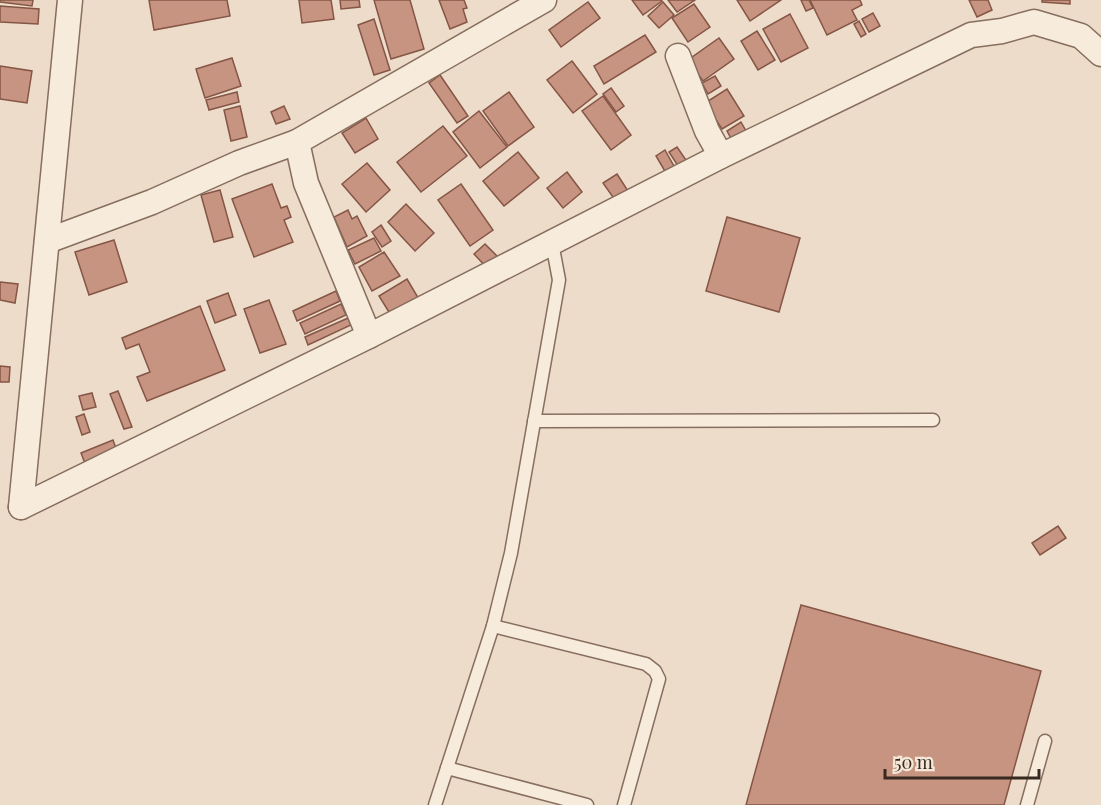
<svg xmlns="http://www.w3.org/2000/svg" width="1101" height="805" viewBox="0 0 1101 805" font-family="'Playfair Display',serif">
	<rect width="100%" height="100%" fill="#ecdcc9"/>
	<g fill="#c79481" stroke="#855546" stroke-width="1.5">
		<polygon points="0,0 33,0 32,6 0,2"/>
		<polygon points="149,0 227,0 230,16 154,30"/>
		<polygon points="299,0 331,0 334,19 302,23"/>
		<polygon points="340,0 359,0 360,7 341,9"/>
		<polygon points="374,0 410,0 424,49 391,59"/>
		<polygon points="439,0 464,0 467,8 463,9 467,22 450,29"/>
		<polygon points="632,0 661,0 662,1 643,15"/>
		<polygon points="668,0 695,0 677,12"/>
		<polygon points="737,0 781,0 750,21"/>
		<polygon points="801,0 809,0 813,8 806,11"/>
		<polygon points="810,0 860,0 862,5 852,10 857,20 827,35"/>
		<polygon points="969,0 988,0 992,10 977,17"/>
		<polygon points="1042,0 1070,0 1070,4 1042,2"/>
		<polygon points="588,2 600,18 561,47 549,30"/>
		<polygon points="663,2 674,15 659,28 648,16"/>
		<polygon points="694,4 710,27 688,42 672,18"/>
		<polygon points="0,6 39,9 38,24 0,22"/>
		<polygon points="873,13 880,26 869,32 862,19"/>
		<polygon points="790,14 808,48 781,62 763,29"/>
		<polygon points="374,19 390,70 374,75 358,25"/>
		<polygon points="859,21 866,34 861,37 854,24"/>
		<polygon points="757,31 775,60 758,70 741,41"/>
		<polygon points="645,35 656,52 604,84 594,66"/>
		<polygon points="719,38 734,59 703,81 688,60"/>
		<polygon points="232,58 241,86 205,98 196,69"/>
		<polygon points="572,61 597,94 573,113 547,80"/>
		<polygon points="0,66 32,71 27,103 0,99"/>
		<polygon points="440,75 468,116 457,123 429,83"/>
		<polygon points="715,76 721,86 708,94 702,83"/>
		<polygon points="611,88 624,106 616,112 603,94"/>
		<polygon points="727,89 744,116 722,129 705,103"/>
		<polygon points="237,92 239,102 209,110 206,100"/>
		<polygon points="509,92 534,127 508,146 483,111"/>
		<polygon points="603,96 631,135 611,150 582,111"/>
		<polygon points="240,106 247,137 231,141 224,110"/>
		<polygon points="284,106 290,119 276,124 271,112"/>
		<polygon points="479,111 507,147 480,168 453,132"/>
		<polygon points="366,118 378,139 355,153 342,133"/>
		<polygon points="741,122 746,131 732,140 727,131"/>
		<polygon points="443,126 467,156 421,192 397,162"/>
		<polygon points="677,147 688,163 680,169 669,152"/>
		<polygon points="665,150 675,168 666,173 656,156"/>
		<polygon points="518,152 539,178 504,206 483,181"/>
		<polygon points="367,163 390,190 366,212 342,184"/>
		<polygon points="567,172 582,192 563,208 547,188"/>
		<polygon points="617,174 628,191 615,200 603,183"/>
		<polygon points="272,184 281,208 287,206 291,217 284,220 293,242 254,257 232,199"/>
		<polygon points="461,184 493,230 470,246 438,200"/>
		<polygon points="220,190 233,237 214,242 201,195"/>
		<polygon points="406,204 434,233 415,251 388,222"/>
		<polygon points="348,210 352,219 357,216 367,236 347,247 334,217"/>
		<polygon points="727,217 800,238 779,312 706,291"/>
		<polygon points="381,225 391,241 382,247 372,232"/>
		<polygon points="374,238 381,251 355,264 348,250"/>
		<polygon points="114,240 127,282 89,295 75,252"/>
		<polygon points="485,244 499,258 488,269 474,254"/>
		<polygon points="384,252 400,276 372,291 359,267"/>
		<polygon points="407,279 420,301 392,317 379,296"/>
		<polygon points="0,282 18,284 15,303 0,300"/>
		<polygon points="336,291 340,301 297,321 293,311"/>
		<polygon points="228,293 236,315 215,323 207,301"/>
		<polygon points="269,300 286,344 260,353 244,309"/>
		<polygon points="341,304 346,315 305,334 300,323"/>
		<polygon points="200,306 225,370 147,401 137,377 150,372 139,344 126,349 122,338"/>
		<polygon points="348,318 351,325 308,345 305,337"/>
		<polygon points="0,366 10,367 9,382 0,382"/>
		<polygon points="118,391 132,427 124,429 110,394"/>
		<polygon points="92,393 96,407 83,410 79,396"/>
		<polygon points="84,414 90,432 82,435 76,417"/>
		<polygon points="113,440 118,454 86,466 81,453"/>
		<polygon points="1058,526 1066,538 1040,555 1032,543"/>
		<polygon points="801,605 1041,671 1004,805 746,805"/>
	</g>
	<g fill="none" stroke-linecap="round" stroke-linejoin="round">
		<defs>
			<g id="lane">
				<polyline points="534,421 933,420"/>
				<polyline points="493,626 646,664 655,671 659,679 624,805"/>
				<polyline points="447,768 587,805"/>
				<polyline points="435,805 493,626 511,553 559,280 552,243"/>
				<polyline points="1027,805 1045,741"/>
			</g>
			<g id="street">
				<polyline points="678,56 707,131 721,156"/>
				<polyline points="47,241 152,202 239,163 297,142"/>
				<polyline points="369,336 306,183 297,142 544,0"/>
				<polyline points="21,507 369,336 721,156 971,35 1002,31 1034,22 1081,36 1101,54"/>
				<polyline points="21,507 70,0"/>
			</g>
		</defs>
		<use href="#lane" stroke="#876e5e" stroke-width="15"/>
		<use href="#street" stroke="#876e5e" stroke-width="27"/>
		<use href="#lane" stroke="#f7ebdb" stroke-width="12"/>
		<use href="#street" stroke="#f7ebdb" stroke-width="24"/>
	</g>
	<path d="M885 769v9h154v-9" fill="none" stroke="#382921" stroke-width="3"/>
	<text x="894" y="769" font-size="18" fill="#382921" stroke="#f4e7d8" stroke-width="4.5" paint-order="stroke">50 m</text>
</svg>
